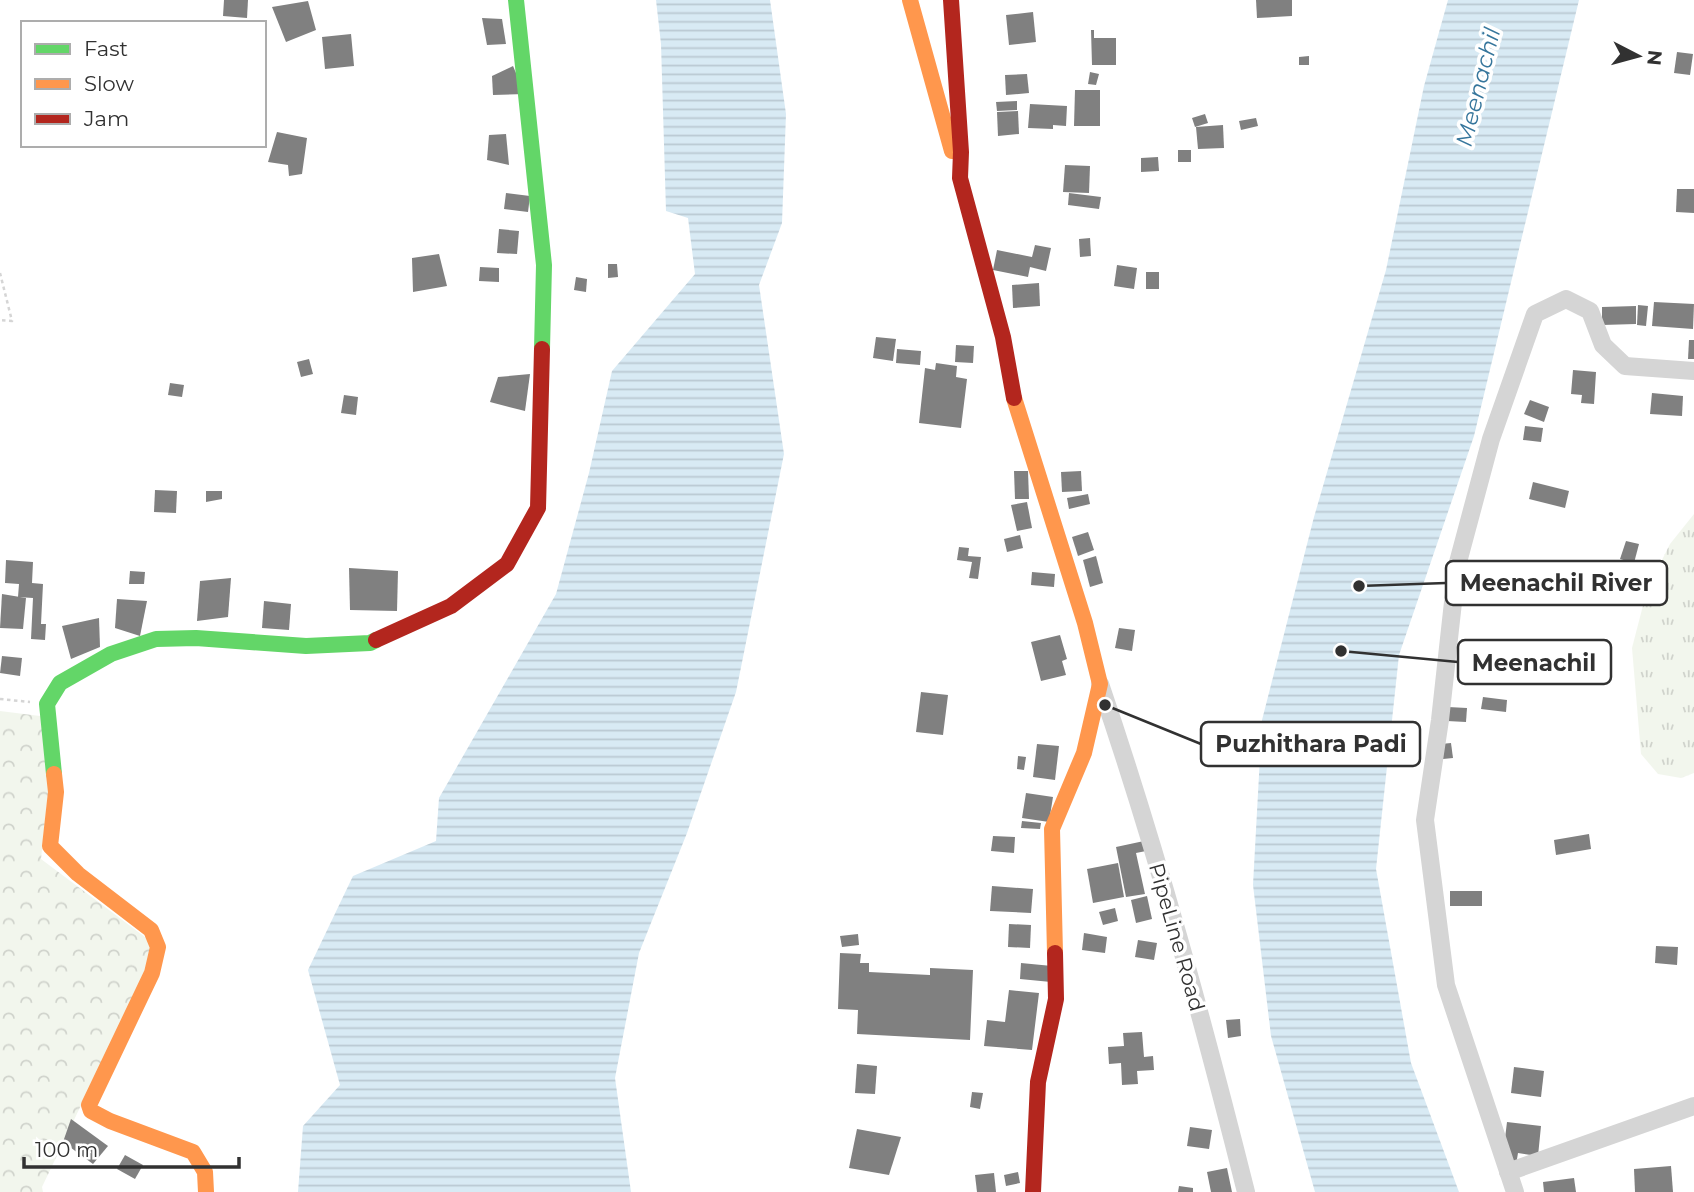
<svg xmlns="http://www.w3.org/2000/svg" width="1694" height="1192" viewBox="0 0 1694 1192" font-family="Montserrat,sans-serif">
	<defs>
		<pattern id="grass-tufts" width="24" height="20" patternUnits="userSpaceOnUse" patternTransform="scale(1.75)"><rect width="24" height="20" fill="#f2f6ed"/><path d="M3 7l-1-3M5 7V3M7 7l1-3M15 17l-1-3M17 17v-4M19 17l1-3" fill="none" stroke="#d0d3cc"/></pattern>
		<pattern id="forest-crowns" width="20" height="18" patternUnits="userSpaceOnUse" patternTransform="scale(1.75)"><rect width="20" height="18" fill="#f2f6ed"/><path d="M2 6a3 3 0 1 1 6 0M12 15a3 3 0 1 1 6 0" fill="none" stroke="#d0d3cc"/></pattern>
		<pattern id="water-rules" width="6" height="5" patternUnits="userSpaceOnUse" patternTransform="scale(1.75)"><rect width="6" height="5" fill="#d8eaf4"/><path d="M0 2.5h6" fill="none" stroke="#bac9d2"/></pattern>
	</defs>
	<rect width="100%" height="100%" fill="#fff"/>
	<polygon fill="url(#grass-tufts)" points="1694,514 1694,773 1681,778 1658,774 1641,754 1632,648 1647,590 1670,544"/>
	<polygon fill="url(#forest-crowns)" points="0,711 56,718 41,859 157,946 42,1187 43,1192 0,1192"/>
	<g fill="url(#water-rules)">
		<polygon points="656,0 770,0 786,114 782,223 759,285 784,454 736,692 687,833 639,953 615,1078 631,1192 298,1192 303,1126 340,1085 308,970 353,876 436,841 439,798 556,594 589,473 612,371 695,274 688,218 666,211 661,44"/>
		<polygon points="1448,0 1579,0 1474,436 1399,655 1376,869 1411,1063 1459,1192 1315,1192 1271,1036 1253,885 1262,720 1314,517 1386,270 1424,86"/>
	</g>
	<g fill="#808080">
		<polygon points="224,0 248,0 247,18 223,16"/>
		<polygon points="1256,0 1292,0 1292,16 1257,18"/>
		<polygon points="308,1 316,30 286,42 272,7"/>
		<polygon points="1033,12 1036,42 1009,45 1006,15"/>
		<polygon points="482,18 502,19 506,44 487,45"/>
		<polygon points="1091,30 1094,30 1094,38 1116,38 1116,65 1092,65"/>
		<polygon points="351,34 354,66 325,69 322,37"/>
		<polygon points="1677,52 1693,54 1690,75 1674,73"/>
		<polygon points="1309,56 1309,65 1299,65 1299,57"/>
		<polygon points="513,66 525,94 493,95 492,76"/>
		<polygon points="1090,72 1099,74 1096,85 1088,84"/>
		<polygon points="1027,74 1029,93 1006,95 1005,75"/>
		<polygon points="1075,90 1100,90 1100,126 1074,126"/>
		<polygon points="1017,101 1017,110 997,111 996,102"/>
		<polygon points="1030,104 1067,106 1066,126 1053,125 1053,129 1028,128"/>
		<polygon points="1018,111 1019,134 998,136 997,112"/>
		<polygon points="1205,114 1208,123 1195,127 1192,118"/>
		<polygon points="1256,118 1258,126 1241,130 1239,121"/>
		<polygon points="1223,125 1224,148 1198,149 1196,127"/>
		<polygon points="277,132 307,138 302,174 289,176 288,165 268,162"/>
		<polygon points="506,134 509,165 487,160 489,135"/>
		<rect x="1178" y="150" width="13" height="12"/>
		<polygon points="1158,157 1159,171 1141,172 1141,158"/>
		<polygon points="1065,165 1090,166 1089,193 1063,192"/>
		<polygon points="1677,189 1694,189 1694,213 1676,212"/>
		<polygon points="506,193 530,196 528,212 504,209"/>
		<polygon points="1069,193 1101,197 1099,209 1068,205"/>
		<polygon points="499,229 519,231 517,254 497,253"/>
		<polygon points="1090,238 1091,256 1080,257 1079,239"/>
		<polygon points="1035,245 1051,248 1046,271 1030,267 1028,277 993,270 997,250 1032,257"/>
		<polygon points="439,254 447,286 413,292 412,258"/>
		<polygon points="608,264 617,264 618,277 608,278"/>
		<polygon points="1117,265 1137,268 1134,289 1114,286"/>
		<polygon points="480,267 499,268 499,282 479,281"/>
		<rect x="1146" y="272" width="13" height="17"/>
		<polygon points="576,277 587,279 586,292 574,290"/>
		<polygon points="1039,283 1040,306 1013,308 1012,285"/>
		<polygon points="1654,302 1694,304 1693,329 1652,326"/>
		<polygon points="1638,305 1648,306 1646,326 1637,325"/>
		<polygon points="1636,306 1636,324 1602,325 1602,307"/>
		<polygon points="876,337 896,339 893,361 873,358"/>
		<polygon points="1689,340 1694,340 1694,359 1688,359"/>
		<polygon points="956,345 974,346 973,363 955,362"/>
		<polygon points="897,349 921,351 920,365 896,363"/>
		<polygon points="309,359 313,374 301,377 297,362"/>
		<polygon points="936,363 957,366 956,377 967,379 961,428 919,423 925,368 935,370"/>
		<polygon points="1573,370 1596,372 1594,404 1581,403 1582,395 1571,394"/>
		<polygon points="530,374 525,411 490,402 498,377"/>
		<polygon points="170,383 184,385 182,397 168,395"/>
		<polygon points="1652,393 1683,396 1682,416 1650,414"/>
		<polygon points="344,395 358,397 356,415 341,413"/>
		<polygon points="1530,400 1549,407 1544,422 1524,414"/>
		<polygon points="1525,426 1543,428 1541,442 1523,440"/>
		<polygon points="1014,471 1028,471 1029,499 1015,499"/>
		<polygon points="1081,471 1082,491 1062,492 1061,472"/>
		<polygon points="1533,482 1569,491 1565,508 1529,499"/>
		<polygon points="155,490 177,491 176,513 154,512"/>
		<polygon points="206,491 222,491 222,499 206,502"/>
		<polygon points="1088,494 1090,504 1069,509 1067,498"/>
		<polygon points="1027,502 1032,528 1017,531 1011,505"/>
		<polygon points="1088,532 1094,550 1078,556 1072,537"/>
		<polygon points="1020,535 1023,548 1007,552 1004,539"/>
		<polygon points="1626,541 1639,544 1634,563 1620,559"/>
		<polygon points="959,547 969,548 968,556 981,557 978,579 969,578 972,562 957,560"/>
		<polygon points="1096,556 1103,583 1090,587 1083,560"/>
		<polygon points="6,560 33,562 32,583 43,584 41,624 46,624 45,640 31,639 33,598 18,597 19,584 5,583"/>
		<polygon points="1608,560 1627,563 1623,588 1605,585"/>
		<polygon points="349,568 398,571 397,611 350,610"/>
		<polygon points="130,571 145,572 144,584 129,584"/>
		<polygon points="1032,572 1055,574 1054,587 1031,585"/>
		<polygon points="231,578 228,617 197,621 200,581"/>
		<polygon points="2,594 26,598 23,629 0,628"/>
		<polygon points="117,599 147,601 140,636 115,628"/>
		<polygon points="264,601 291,604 289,630 262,628"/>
		<polygon points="99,618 100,647 71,659 62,626"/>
		<polygon points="1119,628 1135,630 1132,651 1115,648"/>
		<polygon points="1060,635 1067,659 1062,661 1066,675 1041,681 1031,642"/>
		<polygon points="2,656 22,658 20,676 0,673"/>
		<polygon points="921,692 948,695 943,735 916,732"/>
		<polygon points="1483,697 1507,700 1506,712 1481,709"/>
		<polygon points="1448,707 1467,708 1466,722 1447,721"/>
		<polygon points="1451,743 1453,758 1443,759 1441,744"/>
		<polygon points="1037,744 1059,746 1055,780 1033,777"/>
		<polygon points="1018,756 1026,757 1024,770 1017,769"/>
		<polygon points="1026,793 1053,797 1049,822 1022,818"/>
		<polygon points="1022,821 1041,823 1040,829 1021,828"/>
		<polygon points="1589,834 1591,849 1556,855 1554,840"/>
		<polygon points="993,836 1015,837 1014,853 991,851"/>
		<polygon points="1144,841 1146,851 1136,853 1145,894 1126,897 1116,847"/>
		<polygon points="1118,863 1124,897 1093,903 1087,869"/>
		<polygon points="992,886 1033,889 1031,913 990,911"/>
		<rect x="1450" y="891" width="32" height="15"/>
		<polygon points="1147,896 1152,919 1136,923 1131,900"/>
		<polygon points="1115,908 1118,921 1103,925 1099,912"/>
		<polygon points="1009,924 1031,925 1030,948 1008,947"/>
		<polygon points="1084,933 1107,937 1105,953 1082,950"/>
		<polygon points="858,934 859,945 842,947 840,936"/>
		<polygon points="1138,940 1157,943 1154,960 1135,957"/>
		<polygon points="1656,946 1678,947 1677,965 1655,963"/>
		<polygon points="840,953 861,954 860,963 869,963 869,972 930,975 930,968 973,970 970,1040 857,1034 858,1010 838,1009"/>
		<polygon points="1021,963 1052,966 1051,982 1020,979"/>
		<polygon points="1009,990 1039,993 1032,1050 984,1046 987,1020 1005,1022"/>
		<polygon points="1240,1019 1241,1036 1228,1038 1226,1020"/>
		<polygon points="1142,1032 1144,1057 1153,1056 1154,1070 1137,1071 1138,1084 1122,1085 1121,1063 1109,1064 1108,1047 1124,1046 1123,1033"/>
		<polygon points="857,1064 877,1066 875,1094 855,1093"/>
		<polygon points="1514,1067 1544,1071 1541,1097 1511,1093"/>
		<polygon points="972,1092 983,1093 980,1109 970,1107"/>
		<polygon points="71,1119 108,1146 93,1164 63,1142"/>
		<polygon points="1507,1122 1541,1126 1538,1156 1518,1153 1516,1165 1502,1163"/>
		<polygon points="1190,1127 1212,1130 1209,1149 1187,1146"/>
		<polygon points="857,1129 901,1137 889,1175 849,1168"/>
		<polygon points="125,1155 143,1165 135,1179 117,1169"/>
		<polygon points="1671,1166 1673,1192 1635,1192 1634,1169"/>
		<polygon points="1227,1168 1232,1192 1211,1192 1207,1172"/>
		<polygon points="1018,1172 1020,1183 1006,1186 1004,1175"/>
		<polygon points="994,1173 996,1192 977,1192 975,1175"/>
		<polygon points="1574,1178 1576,1192 1544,1192 1543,1182"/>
		<polygon points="1179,1186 1193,1188 1193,1192 1178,1192"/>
	</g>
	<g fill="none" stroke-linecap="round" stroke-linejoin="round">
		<g stroke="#d5d5d5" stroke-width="2.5" stroke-dasharray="3.5 3.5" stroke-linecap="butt">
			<polyline points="0,273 12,321 0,320"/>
			<polyline points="0,699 30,702"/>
		</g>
		<g stroke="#d5d5d5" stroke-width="18">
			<path d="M 1100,684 C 1157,851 1203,1021 1246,1192"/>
			<polyline points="1508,1172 1694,1106"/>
			<polyline points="1515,1192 1446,985 1425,820 1440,720 1457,566 1491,439 1535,314 1566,299 1590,311 1603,345 1625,366 1694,371"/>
		</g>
		<g stroke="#63d668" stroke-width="16">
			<polyline points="516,0 544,265 542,349"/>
			<polyline points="54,774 47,704 60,683 111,654 156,639 196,638 306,646 370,643 376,640"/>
		</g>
		<g stroke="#ff974d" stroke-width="16">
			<polyline points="910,0 952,151"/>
			<polyline points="1014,398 1085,623 1100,684 1084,753 1052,829 1055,953"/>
			<polyline points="54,774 56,792 50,846 78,874 151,930 158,947 152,973 89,1105 91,1111 110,1121 193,1152 205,1172 206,1192"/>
		</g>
		<g stroke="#b3261e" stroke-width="16">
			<polyline points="951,0 961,152 960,178 1003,337 1014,398"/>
			<polyline points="376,640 451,606 507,564 538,508 542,349"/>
			<polyline points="1033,1192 1038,1082 1056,999 1055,953"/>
		</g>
	</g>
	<g text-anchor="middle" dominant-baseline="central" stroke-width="7" stroke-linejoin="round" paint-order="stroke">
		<g font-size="21" fill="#313131" stroke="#fff">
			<text transform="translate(1177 937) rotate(74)">PipeLine Road</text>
		</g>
		<g font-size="23" font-style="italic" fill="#36769c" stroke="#fff">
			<text transform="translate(1478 87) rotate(-76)">Meenachil</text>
		</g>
	</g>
	<path fill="none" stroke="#313131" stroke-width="2.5" d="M1359 586L1446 583M1341 651L1458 662M1105 705L1201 744"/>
	<g fill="#313131" stroke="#fff" stroke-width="2.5">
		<circle cx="1359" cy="586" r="7"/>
		<circle cx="1341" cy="651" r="7"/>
		<circle cx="1105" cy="705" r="7"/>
	</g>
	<g fill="#fff" stroke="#313131" stroke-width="2.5">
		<rect x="1446" y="561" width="221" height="44" rx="7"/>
		<rect x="1458" y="640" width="153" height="44" rx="7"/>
		<rect x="1201" y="722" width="219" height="44" rx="7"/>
	</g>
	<g font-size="23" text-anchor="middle" font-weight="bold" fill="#313131">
		<text x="1556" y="591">Meenachil River</text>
		<text x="1534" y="671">Meenachil</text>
		<text x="1311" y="752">Puzhithara Padi</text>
	</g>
	<rect x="21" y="21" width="245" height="126" fill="#ffffff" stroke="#adadad" stroke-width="2"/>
	<rect x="35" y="44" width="35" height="10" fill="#63d668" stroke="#adadad" stroke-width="2"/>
	<text x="84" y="56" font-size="21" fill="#313131">Fast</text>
	<rect x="35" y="79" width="35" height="10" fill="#ff974d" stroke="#adadad" stroke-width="2"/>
	<text x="84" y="91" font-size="21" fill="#313131">Slow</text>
	<rect x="35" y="114" width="35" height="10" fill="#b3261e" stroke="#adadad" stroke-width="2"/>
	<text x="84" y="126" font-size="21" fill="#313131">Jam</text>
	<g transform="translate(1638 56) rotate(96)" stroke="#ffffff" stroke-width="5" paint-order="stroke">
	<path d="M0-5L12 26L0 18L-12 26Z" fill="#313131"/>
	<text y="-10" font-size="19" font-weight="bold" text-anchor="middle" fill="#313131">N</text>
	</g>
	<path d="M24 1157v10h215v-10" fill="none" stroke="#313131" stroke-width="3.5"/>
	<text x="35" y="1157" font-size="21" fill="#313131" stroke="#ffffff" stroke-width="5" paint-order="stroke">100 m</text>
</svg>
